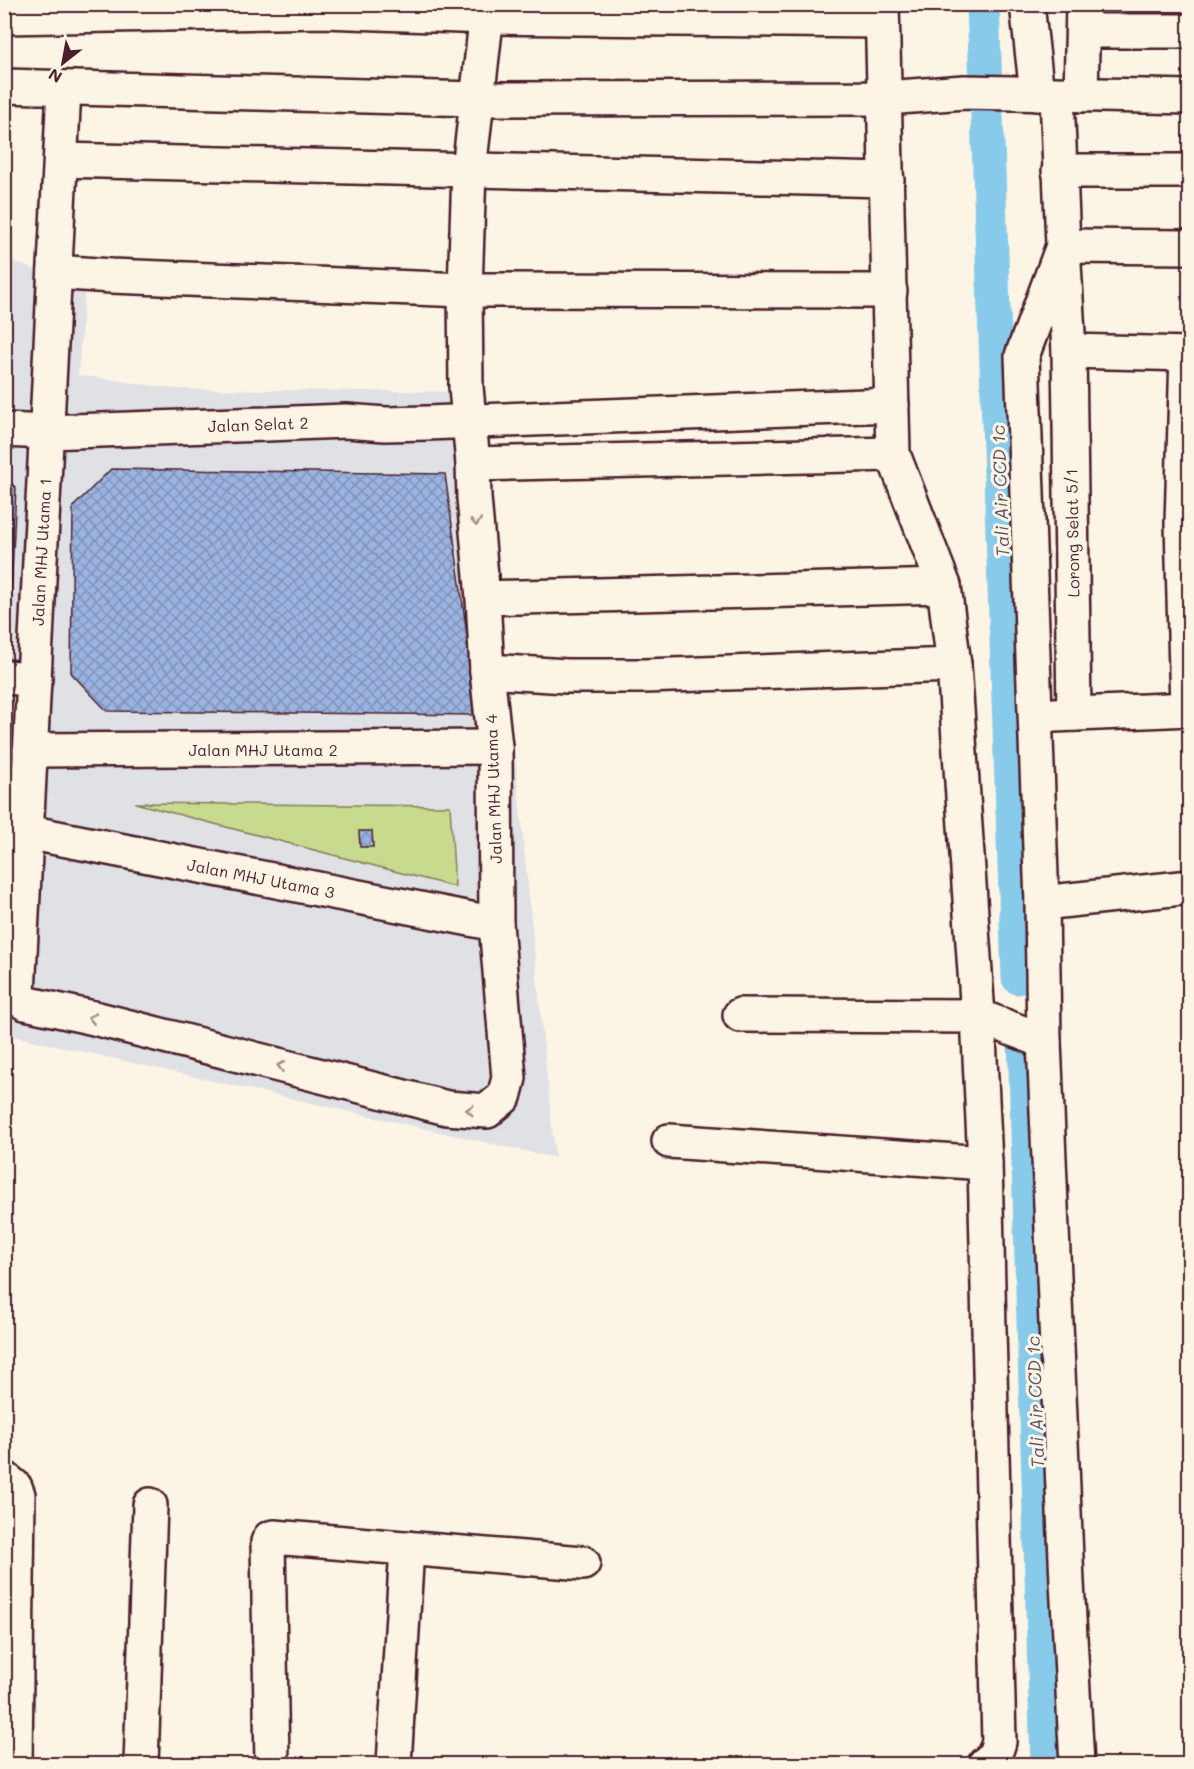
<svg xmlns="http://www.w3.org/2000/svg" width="1194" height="1769" viewBox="0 0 1194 1769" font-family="Mali,sans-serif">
	<defs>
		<pattern id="building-cross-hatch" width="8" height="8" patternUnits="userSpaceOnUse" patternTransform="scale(1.5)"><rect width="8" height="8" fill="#9ab3e0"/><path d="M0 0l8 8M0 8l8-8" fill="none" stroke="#8091b6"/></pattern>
	</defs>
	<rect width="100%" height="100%" fill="#fcf5e5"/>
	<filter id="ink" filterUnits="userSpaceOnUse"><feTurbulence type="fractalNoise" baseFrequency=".0167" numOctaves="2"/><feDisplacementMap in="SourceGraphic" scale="12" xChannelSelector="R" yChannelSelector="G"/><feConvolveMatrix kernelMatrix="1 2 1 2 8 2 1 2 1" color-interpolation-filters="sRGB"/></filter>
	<g filter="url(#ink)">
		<polygon fill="#dfe1e4" points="5,259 85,286 78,375 176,389 476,392 509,696 555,1158 5,1034"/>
		<polygon fill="#c7da8e" stroke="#887c5c" stroke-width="1.5" points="135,803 450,806 455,887"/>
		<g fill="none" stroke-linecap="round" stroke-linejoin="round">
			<g stroke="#88caea" stroke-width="33">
				<polyline points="983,4 1018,978"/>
				<polyline points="1024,1039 1047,1764"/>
			</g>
		</g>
		<g fill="url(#building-cross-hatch)" stroke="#4a1f2b" stroke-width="1.5">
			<polygon points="111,469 445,474 478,715 107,711 71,673 73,507"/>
			<polygon points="4,476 16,488 8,661 4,660"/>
			<polygon points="359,831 372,831 373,847 360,847"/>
		</g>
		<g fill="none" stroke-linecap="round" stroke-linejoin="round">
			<defs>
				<g id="minor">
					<path d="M 882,4 L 893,454 L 944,586 L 954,665 L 978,1016 L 985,1163 L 999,1742 C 996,1752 994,1758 985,1764"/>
					<polyline points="1027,4 1037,94"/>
					<polyline points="4,17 324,11 487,17 882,21"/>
					<polyline points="1083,31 1190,31"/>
					<polyline points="4,86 476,99 886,98 964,92 1190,97"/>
					<path d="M 64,89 L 18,993 C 20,997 21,1001 25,1003 L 94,1018 L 447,1108 L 487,1111 L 504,1097 L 509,1078 L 496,924 L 495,747 L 487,671 L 483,598 L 474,498 L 473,464 L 466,387 L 465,290 L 469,170 L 488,4"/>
					<polyline points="1057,95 1063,246 1022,356 1042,903 1044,1041 1067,1582 1077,1764"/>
					<polyline points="1081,95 1083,4"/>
					<polyline points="61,160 887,180"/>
					<polyline points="1059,171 1190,171"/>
					<polyline points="55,272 111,276 465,290 890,291"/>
					<polyline points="1069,351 1190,354"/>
					<polyline points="1187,354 1182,523 1187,709"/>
					<polyline points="4,430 47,432 346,421 385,424 427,423 892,405"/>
					<polyline points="473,464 893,454"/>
					<polyline points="483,598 944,586"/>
					<polyline points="487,671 567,676 644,676 954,665"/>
					<polyline points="4,677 35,679"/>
					<polyline points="1074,714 1069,351 1063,246 1190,247"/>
					<polyline points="1054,715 1190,709"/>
					<polyline points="30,750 495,747"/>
					<polyline points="27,832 496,924"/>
					<polyline points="1042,903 1190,887"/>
					<polyline points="740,1015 978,1016 1044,1041"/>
					<polyline points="669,1141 985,1163"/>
					<polyline points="4,1478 15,1487 18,1495 15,1764"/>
					<polyline points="141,1764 150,1505"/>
					<polyline points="272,1764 268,1542 270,1538 274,1537 583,1563"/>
					<polyline points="394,1764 407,1548"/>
				</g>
			</defs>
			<use href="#minor" stroke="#4a1f2b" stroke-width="38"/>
			<use href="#minor" stroke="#fcf5e5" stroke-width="33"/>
		</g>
		<defs><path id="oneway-chevron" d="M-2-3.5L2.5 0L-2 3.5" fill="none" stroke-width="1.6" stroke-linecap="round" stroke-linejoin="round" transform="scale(1.5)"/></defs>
		<g stroke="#a38a88">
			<use href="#oneway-chevron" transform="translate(476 522) rotate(85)"/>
			<use href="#oneway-chevron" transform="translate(92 1018) rotate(-167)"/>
			<use href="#oneway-chevron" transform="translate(281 1066) rotate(-166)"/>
			<use href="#oneway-chevron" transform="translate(470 1110) rotate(-176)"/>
		</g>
	</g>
	<g text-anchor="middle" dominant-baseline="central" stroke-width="6" stroke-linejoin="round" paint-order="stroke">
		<g font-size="16" fill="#4a1f2b" stroke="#fcf5e5">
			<text transform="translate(258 424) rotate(-2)">Jalan Selat 2</text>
			<text transform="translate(1072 533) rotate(-91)">Lorong Selat 5/1</text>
			<text transform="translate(41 552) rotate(-87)">Jalan MHJ Utama 1</text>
			<text x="263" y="749">Jalan MHJ Utama 2</text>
			<text transform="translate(493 789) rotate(-92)">Jalan MHJ Utama 4</text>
			<text transform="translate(261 878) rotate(11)">Jalan MHJ Utama 3</text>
		</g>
		<g font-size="18" font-style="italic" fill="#5d5264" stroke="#fcf5e5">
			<text transform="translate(1000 491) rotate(-92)">Tali Air CCD 1c</text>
			<text transform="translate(1035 1402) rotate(-92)">Tali Air CCD 1c</text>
		</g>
	</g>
	<rect width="1194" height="1769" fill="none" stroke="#fcf5e5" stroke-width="24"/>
	<rect x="12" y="12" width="1170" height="1745" fill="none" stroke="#4a1f2b" stroke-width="2" filter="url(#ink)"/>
	<g transform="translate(63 63) rotate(211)" stroke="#fcf5e5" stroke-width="4.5" paint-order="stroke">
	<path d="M0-4.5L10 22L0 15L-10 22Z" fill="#4a1f2b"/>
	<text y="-9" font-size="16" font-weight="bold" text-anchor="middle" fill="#4a1f2b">N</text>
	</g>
</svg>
